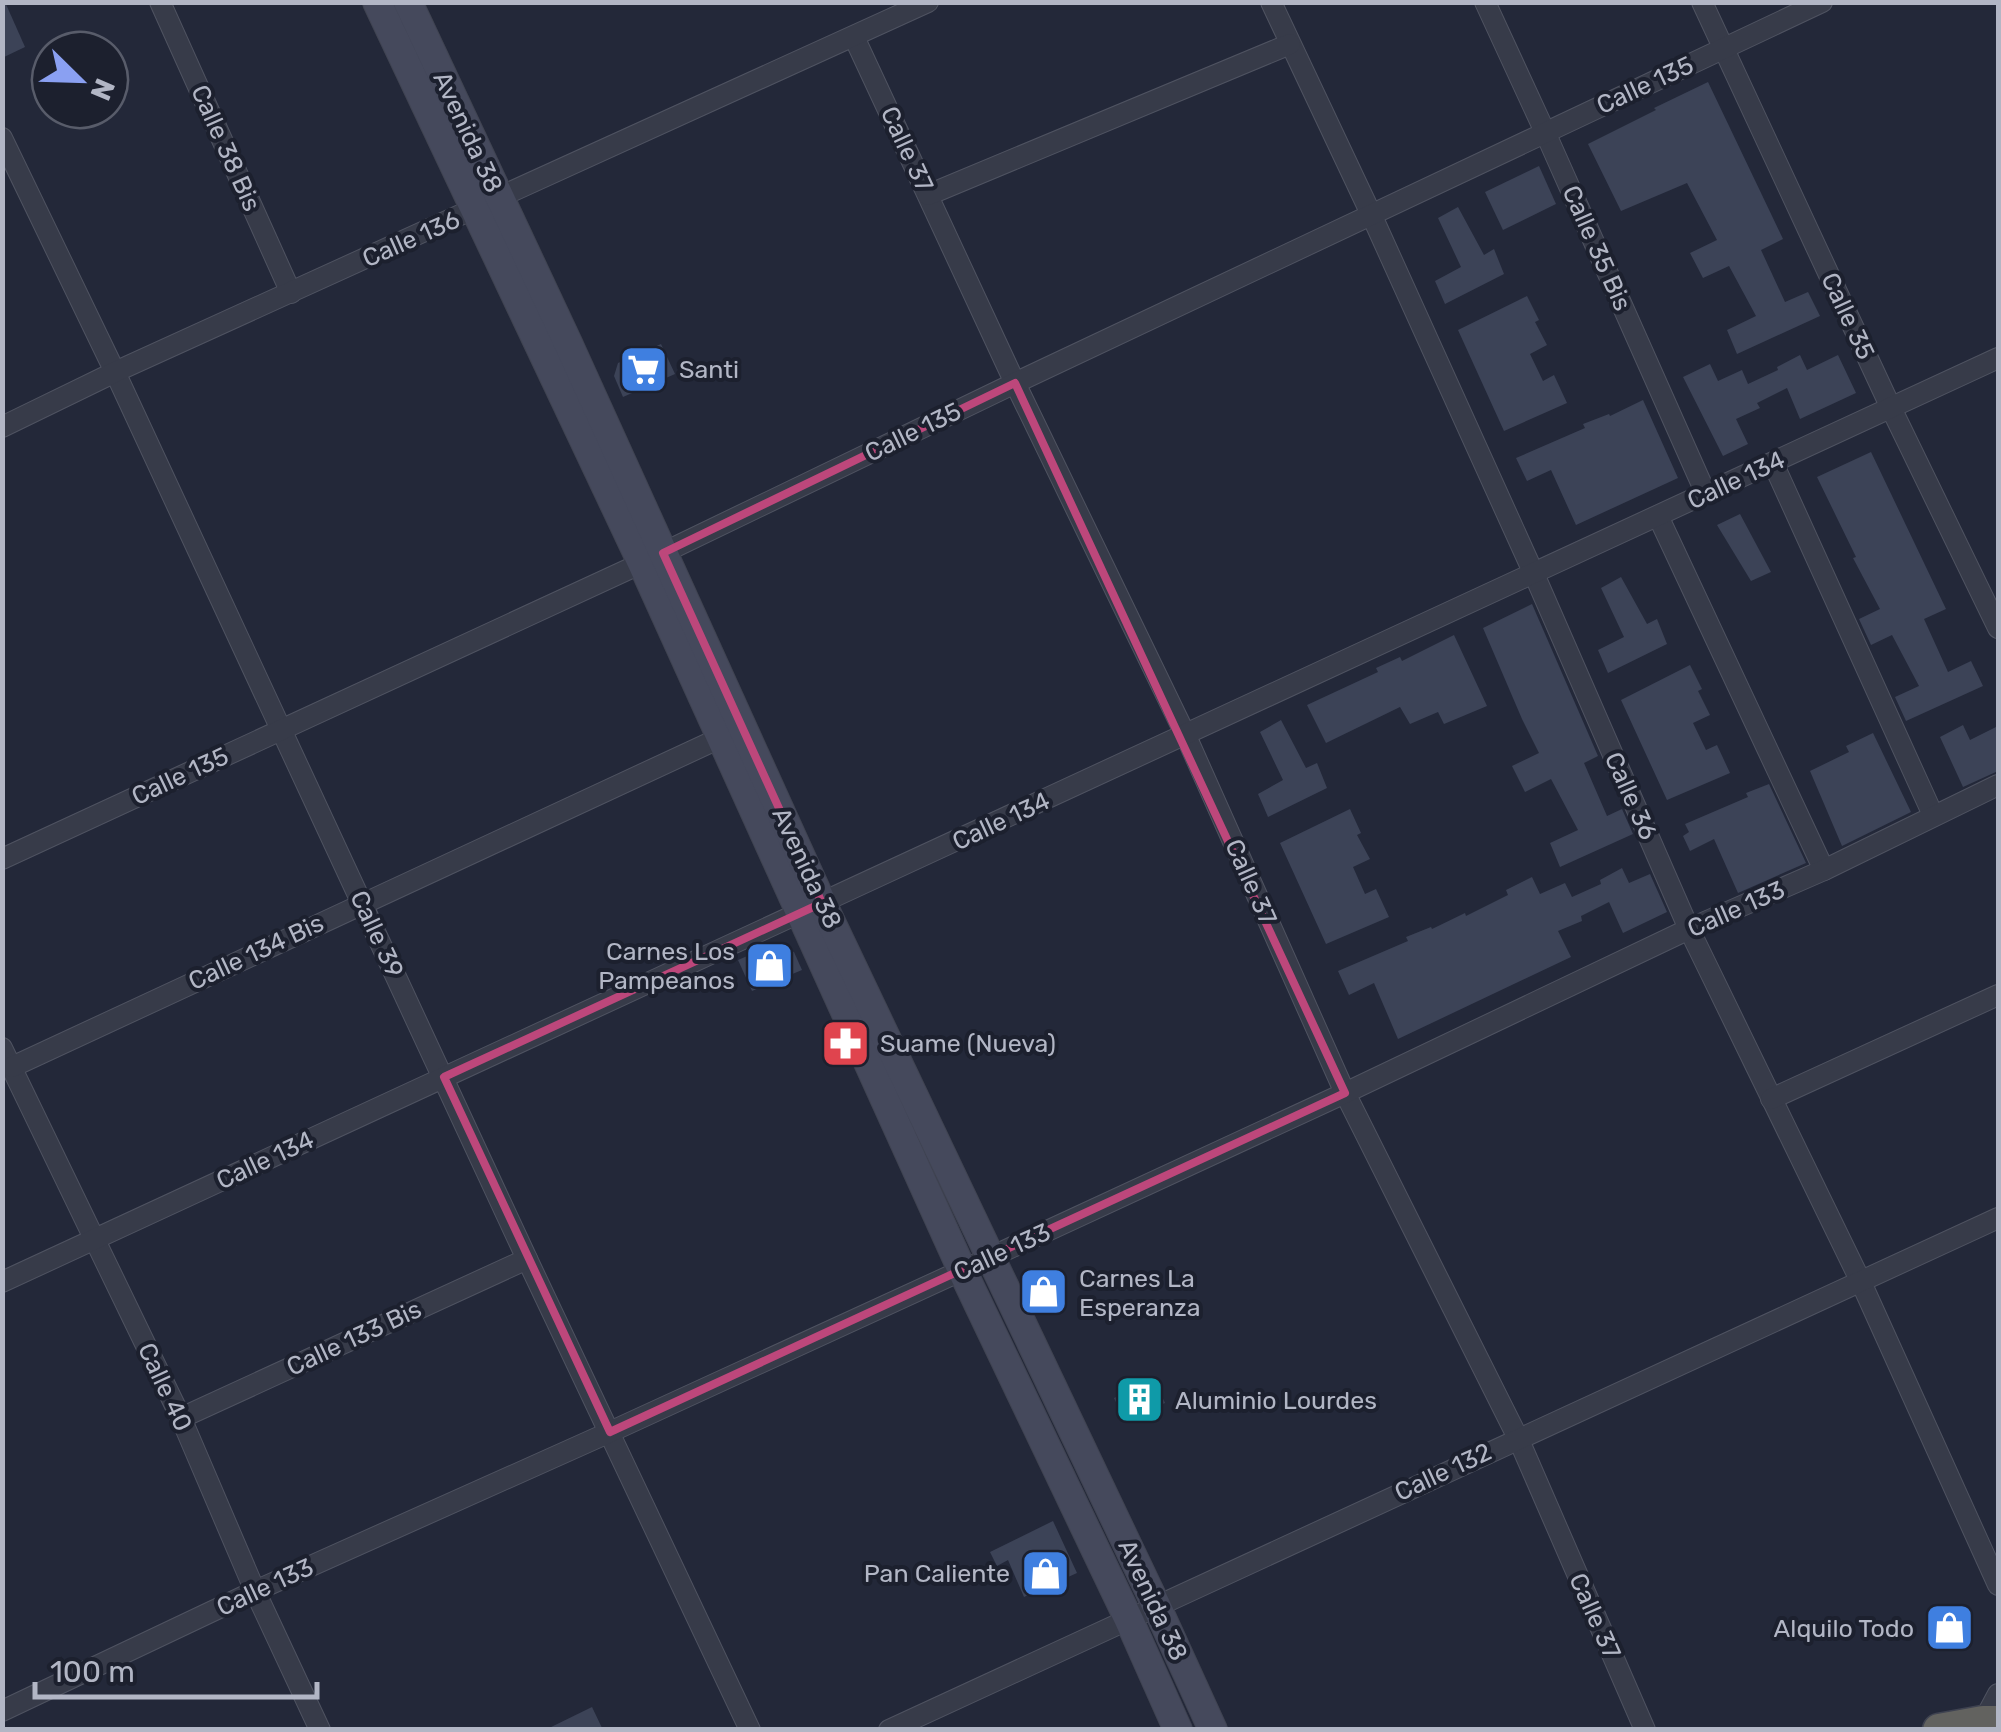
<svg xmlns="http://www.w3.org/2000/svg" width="2001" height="1732" viewBox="0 0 2001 1732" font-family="Rubik,sans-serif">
	<rect width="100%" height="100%" fill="#232839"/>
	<g fill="#3c4357">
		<polygon points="2,2 5,2 25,47 2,58"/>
		<polygon points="1708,82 1783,239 1761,250 1785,302 1808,292 1820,316 1737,354 1727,330 1756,316 1729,266 1703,278 1690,253 1717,240 1687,183 1621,211 1588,144 1656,110 1654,108"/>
		<polygon points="1539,166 1556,204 1503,230 1485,192"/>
		<polygon points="1458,207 1484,255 1494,249 1504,274 1445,304 1435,281 1461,267 1438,218"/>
		<polygon points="1527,296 1539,320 1535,322 1547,345 1530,354 1543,381 1554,375 1567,403 1504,431 1458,330"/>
		<polygon points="661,344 675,374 623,397 614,376 618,363"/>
		<polygon points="1800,355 1807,370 1838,355 1856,393 1800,419 1787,388 1757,403 1760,408 1736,419 1748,444 1723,456 1683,377 1710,364 1718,381 1742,370 1748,384 1778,370 1777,367"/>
		<polygon points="1643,400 1678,478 1576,525 1551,470 1527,481 1516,458 1585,428 1583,424 1609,414 1610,416"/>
		<polygon points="1871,452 1946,609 1924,619 1948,672 1971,661 1983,686 1906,721 1895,697 1919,686 1892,635 1871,645 1859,619 1880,609 1853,558 1856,557 1817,477"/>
		<polygon points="1740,514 1771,572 1751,581 1717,525"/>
		<polygon points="1621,577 1647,624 1657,619 1667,644 1608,673 1598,650 1624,637 1601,588"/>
		<polygon points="1532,604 1598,756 1584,763 1607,816 1622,809 1633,834 1560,867 1550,843 1578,830 1551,779 1525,792 1512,766 1539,753 1522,719 1483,628"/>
		<polygon points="1454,635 1487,706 1444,724 1438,712 1410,724 1400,707 1326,743 1307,705 1378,672 1376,668 1400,657 1402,661"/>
		<polygon points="1690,665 1702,689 1698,691 1710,715 1693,723 1706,750 1717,745 1730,773 1667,800 1621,700"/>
		<polygon points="1281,720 1306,768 1317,763 1327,788 1268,817 1258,794 1283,780 1260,732"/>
		<polygon points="1963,725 1970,740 1998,726 1998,771 1963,787 1940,737"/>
		<polygon points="1873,733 1911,812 1842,846 1810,771 1849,752 1846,746"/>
		<polygon points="1769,784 1806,863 1738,893 1714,839 1690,851 1683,836 1689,832 1685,824 1748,797 1746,793"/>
		<polygon points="1350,809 1361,833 1357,835 1370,859 1353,867 1365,894 1376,889 1389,917 1326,944 1280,843"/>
		<polygon points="1622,868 1629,883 1650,874 1667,912 1623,933 1609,902 1581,916 1582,921 1558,931 1571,957 1398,1039 1374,983 1349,995 1338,971 1408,941 1406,937 1431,927 1432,929 1465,913 1466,916 1508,895 1506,890 1532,877 1540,894 1565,883 1572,897 1601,884 1600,880"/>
		<polygon points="775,944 794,952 802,970 752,991 738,960"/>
		<polygon points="1154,1379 1165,1403 1125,1421 1114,1398"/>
		<polygon points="1053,1521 1077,1573 1024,1597 1008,1560 997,1566 990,1552"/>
		<polygon points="592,1707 603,1730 545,1730"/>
	</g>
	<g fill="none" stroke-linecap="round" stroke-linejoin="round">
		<defs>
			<g id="minor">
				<polyline points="160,2 291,293"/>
				<polyline points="1271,2 1371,214 1534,574 1689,929 1860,1280 1998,1585"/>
				<polyline points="1485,2 1545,132 1706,494"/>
				<polyline points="1702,2 1891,408 1998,628"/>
				<polyline points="854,37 1015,383 1186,736 1345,1093 1518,1438 1645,1730"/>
				<polyline points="2,138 115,372 527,1259 750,1730"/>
				<polyline points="928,195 1290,44"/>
				<polyline points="2,427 115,372 928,2"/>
				<polyline points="1773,463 1933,815"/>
				<polyline points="1658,516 1824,870"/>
				<polyline points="2,859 642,563 1015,383 1822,2"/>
				<polyline points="2,1048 181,1418 255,1591 320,1730"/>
				<polyline points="12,1067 720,738"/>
				<polyline points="1771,1099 1998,995"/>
				<polyline points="2,1282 1998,358"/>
				<polyline points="181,1418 527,1259"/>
				<polyline points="2,1711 255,1591 610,1432 991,1257 1345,1093 1689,929 1824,870 1998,785"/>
				<polyline points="1983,1722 1998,1694"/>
				<polyline points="889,1730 1998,1218"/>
			</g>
			<g id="secondary">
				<polyline points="377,2 642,563 962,1270 1129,1620 1178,1730"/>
				<polyline points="408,2 568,343 822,903 1156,1605 1213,1730"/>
			</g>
			<polyline id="trunk" points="1939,1730 1983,1722 1998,1722"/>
		</defs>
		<use href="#minor" stroke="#4f5361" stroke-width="22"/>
		<use href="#secondary" stroke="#404452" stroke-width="30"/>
		<use href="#trunk" stroke="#3f4351" stroke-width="35"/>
		<use href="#minor" stroke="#373b49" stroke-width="20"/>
		<use href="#secondary" stroke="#45495c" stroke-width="28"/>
		<use href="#trunk" stroke="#62625f" stroke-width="32"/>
	</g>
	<path fill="none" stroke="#bd477b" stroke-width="8" stroke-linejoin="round" d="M 1015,383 L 1345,1093 L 610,1432 L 444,1077 L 822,903 L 663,553 Z"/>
	<defs>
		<symbol id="supermarket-square" viewBox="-11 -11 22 22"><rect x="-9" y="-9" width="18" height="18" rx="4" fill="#3f7fe0" stroke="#1c202e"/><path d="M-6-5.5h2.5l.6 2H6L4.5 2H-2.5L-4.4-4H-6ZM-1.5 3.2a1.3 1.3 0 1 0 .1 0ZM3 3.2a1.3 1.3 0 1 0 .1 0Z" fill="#fff"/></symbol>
		<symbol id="shop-square" viewBox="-11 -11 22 22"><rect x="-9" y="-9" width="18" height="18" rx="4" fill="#3f7fe0" stroke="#1c202e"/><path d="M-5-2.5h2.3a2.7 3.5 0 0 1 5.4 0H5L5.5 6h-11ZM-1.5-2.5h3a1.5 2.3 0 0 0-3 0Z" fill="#fff"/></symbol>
		<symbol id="pharmacy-square" viewBox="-11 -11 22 22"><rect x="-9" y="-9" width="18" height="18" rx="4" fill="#e0444e" stroke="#1c202e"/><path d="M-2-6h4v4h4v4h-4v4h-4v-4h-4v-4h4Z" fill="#fff"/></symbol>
		<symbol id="building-square" viewBox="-11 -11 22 22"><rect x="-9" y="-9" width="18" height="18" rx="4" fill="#0f9aa8" stroke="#1c202e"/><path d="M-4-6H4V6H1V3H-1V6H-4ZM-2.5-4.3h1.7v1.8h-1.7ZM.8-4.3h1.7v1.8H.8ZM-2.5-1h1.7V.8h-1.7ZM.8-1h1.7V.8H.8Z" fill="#fff"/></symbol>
	</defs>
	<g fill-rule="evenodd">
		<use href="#supermarket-square" x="616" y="342" width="55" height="55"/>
		<use href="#shop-square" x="742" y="938" width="55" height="55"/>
		<use href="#pharmacy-square" x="818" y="1016" width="55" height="55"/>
		<use href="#shop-square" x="1016" y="1264" width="55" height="55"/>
		<use href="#building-square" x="1112" y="1372" width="55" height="55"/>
		<use href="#shop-square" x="1018" y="1546" width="55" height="55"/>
		<use href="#shop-square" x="1922" y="1600" width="55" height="55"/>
	</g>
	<g text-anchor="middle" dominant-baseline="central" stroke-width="8" stroke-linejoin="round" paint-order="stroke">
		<g font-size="25" fill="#b2b6c5" stroke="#1c202e">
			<text transform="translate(1645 85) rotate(-25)">Calle 135</text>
			<text transform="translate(468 132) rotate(65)">Avenida 38</text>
			<text transform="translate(226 148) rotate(66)">Calle 38 Bis</text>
			<text transform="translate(907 149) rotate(65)">Calle 37</text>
			<text transform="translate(411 239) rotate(-24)">Calle 136</text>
			<text transform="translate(1597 248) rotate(66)">Calle 35 Bis</text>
			<text transform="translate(1848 316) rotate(65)">Calle 35</text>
			<text transform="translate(913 432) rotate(-26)">Calle 135</text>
			<text transform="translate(1736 480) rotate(-25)">Calle 134</text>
			<text transform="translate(180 776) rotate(-25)">Calle 135</text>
			<text transform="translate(1631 796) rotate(66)">Calle 36</text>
			<text transform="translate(1001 821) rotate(-25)">Calle 134</text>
			<text transform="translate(807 868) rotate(65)">Avenida 38</text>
			<text transform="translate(1251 882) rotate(66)">Calle 37</text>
			<text transform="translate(1736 909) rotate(-24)">Calle 133</text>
			<text transform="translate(377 934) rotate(65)">Calle 39</text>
			<text transform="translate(256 952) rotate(-25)">Calle 134 Bis</text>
			<text transform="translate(265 1160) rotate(-25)">Calle 134</text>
			<text transform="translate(1002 1252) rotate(-25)">Calle 133</text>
			<text transform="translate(354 1338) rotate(-25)">Calle 133 Bis</text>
			<text transform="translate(165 1387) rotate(65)">Calle 40</text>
			<text transform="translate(1443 1472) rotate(-25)">Calle 132</text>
			<text transform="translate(265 1587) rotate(-25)">Calle 133</text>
			<text transform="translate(1153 1600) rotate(65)">Avenida 38</text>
			<text transform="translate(1595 1616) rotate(66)">Calle 37</text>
		</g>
		<g font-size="25" fill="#b2b6c5" stroke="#1c202e" text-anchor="start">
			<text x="679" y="369">Santi</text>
			<text x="735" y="951" text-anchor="end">Carnes Los<tspan x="735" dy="29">Pampeanos</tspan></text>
			<text x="880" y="1043">Suame (Nueva)</text>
			<text x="1079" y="1278">Carnes La<tspan x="1079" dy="29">Esperanza</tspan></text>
			<text x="1175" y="1400">Aluminio Lourdes</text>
			<text x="1010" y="1573" text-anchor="end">Pan Caliente</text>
			<text x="1914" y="1628" text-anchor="end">Alquilo Todo</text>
		</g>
	</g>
	<rect width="2001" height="1732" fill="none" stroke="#b2b6c5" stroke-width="10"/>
	<g transform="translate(80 80) rotate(113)"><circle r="48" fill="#1c202e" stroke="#585c6a" stroke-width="2.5"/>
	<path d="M0-8L18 38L0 25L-18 38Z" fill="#8aa0f2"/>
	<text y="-15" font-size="28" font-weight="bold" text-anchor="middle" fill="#b2b6c5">N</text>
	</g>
	<path d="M35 1682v15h282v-15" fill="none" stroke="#b2b6c5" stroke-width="5"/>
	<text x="50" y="1682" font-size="30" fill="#b2b6c5" stroke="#1c202e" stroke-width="8" paint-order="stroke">100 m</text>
</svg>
